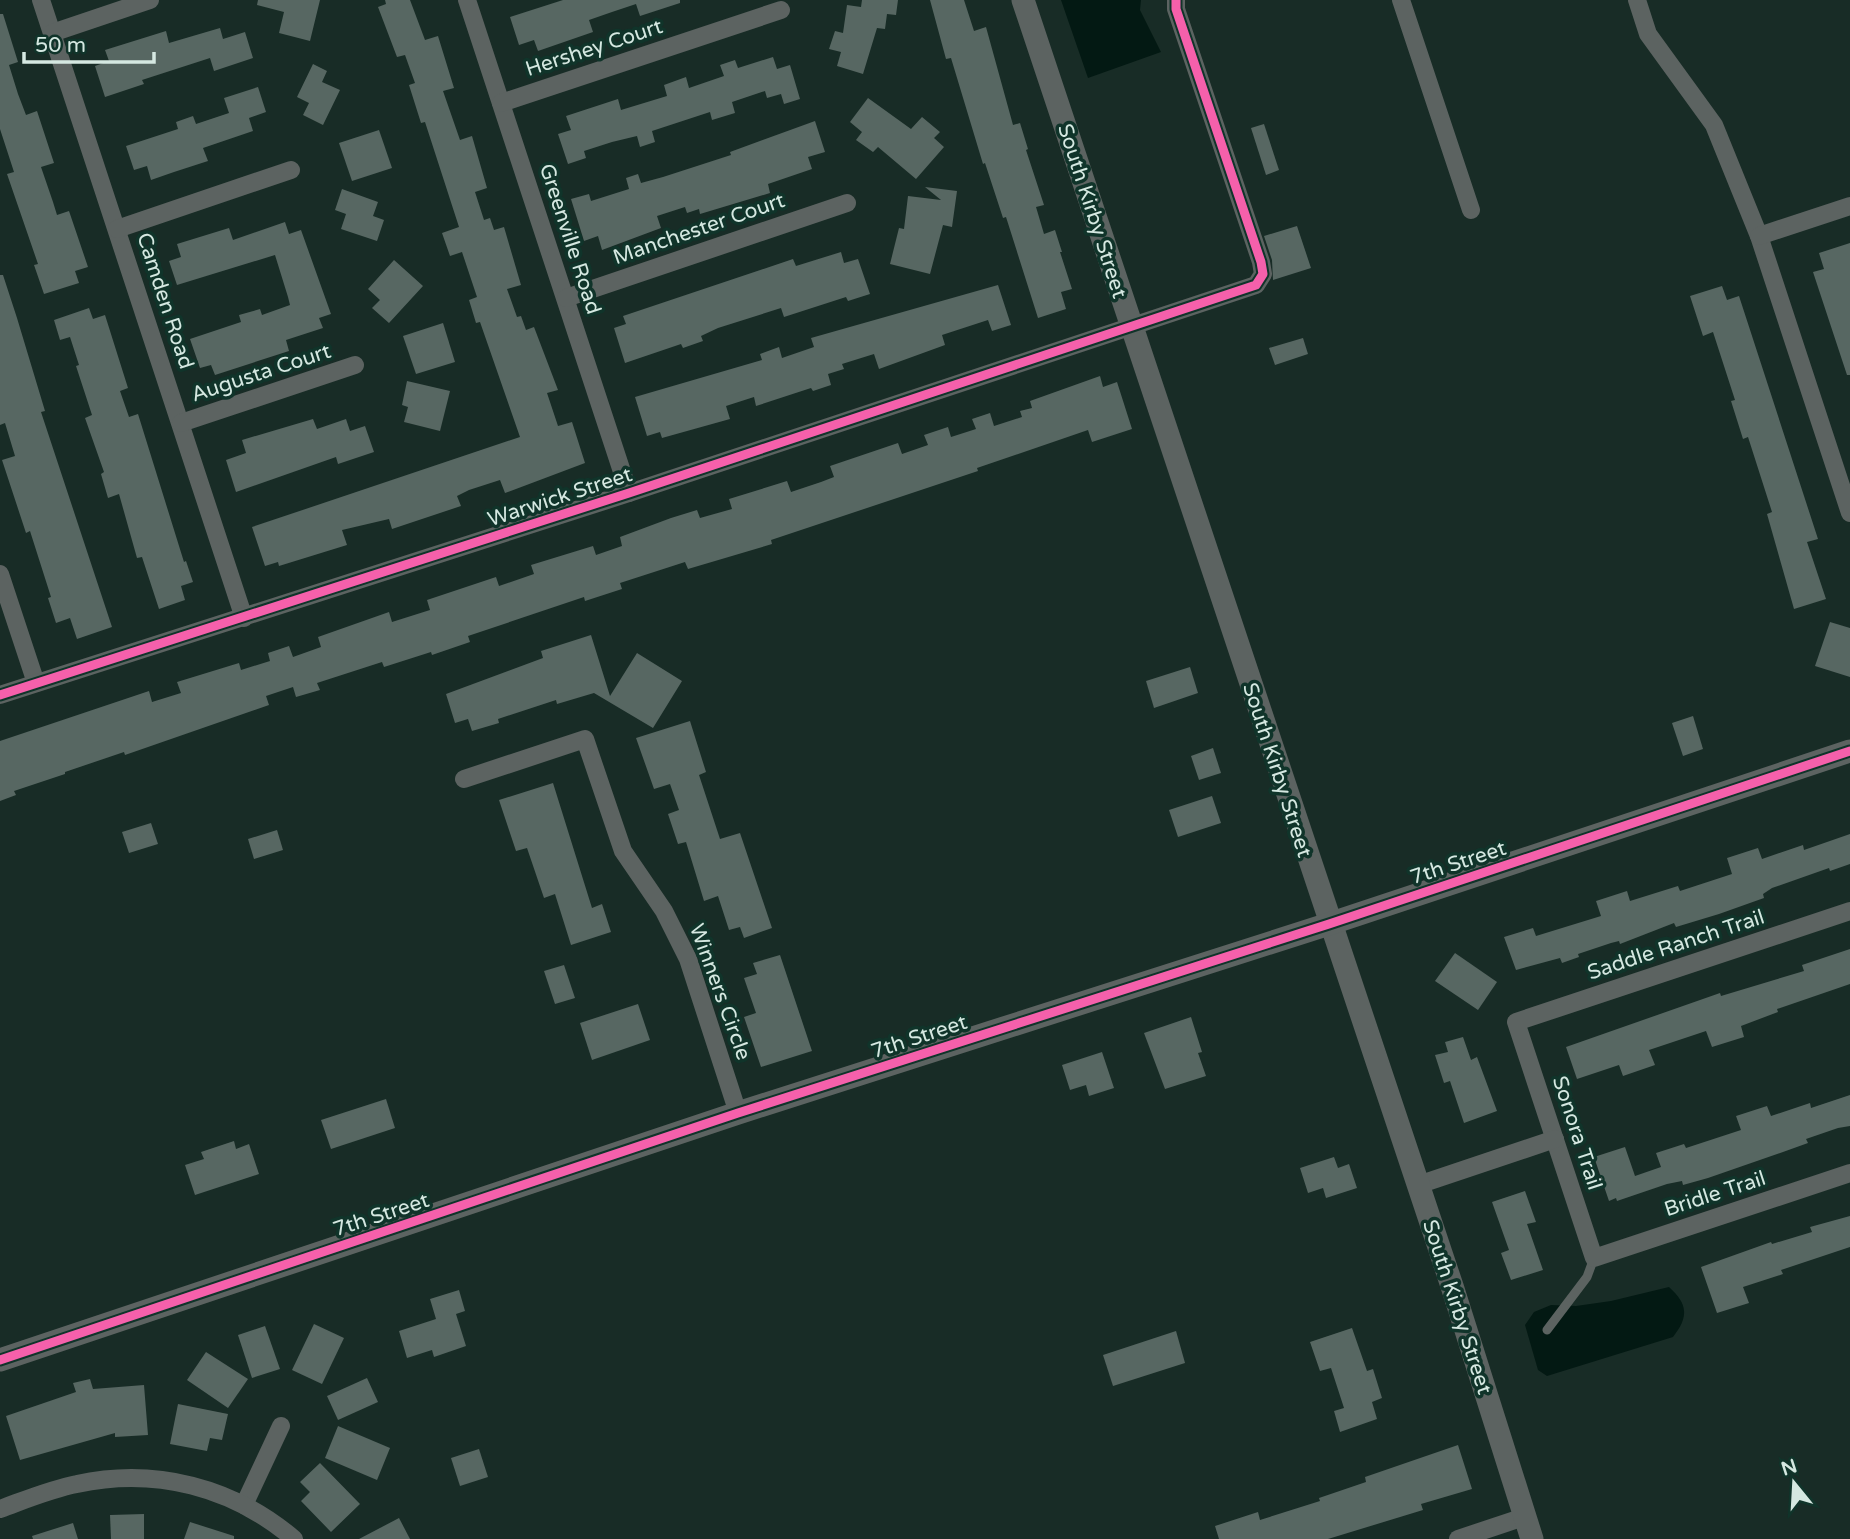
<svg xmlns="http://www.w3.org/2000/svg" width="1850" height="1539" viewBox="0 0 1850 1539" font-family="'Varela Round',sans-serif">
	<rect width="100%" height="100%" fill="#182c26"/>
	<g fill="#031913">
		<polygon points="1061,0 1141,0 1140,10 1161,52 1088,78"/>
		<path d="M 1669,1287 C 1688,1304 1689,1317 1673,1337 L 1547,1376 L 1538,1370 L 1525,1325 L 1534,1312 L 1551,1305 L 1576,1306 L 1611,1301 Z"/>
	</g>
	<g fill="#576762">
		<polygon points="258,0 320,0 310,41 279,33 284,12 257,5"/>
		<polygon points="385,0 410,0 425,40 438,36 454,88 443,91 460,140 472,136 487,188 475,192 484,220 490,218 494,230 504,227 521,285 507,289 517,317 521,316 526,330 534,327 558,390 547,393 558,426 572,422 585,463 505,493 500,480 469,490 457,496 461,506 392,529 389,519 342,530 347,545 279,566 278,562 265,566 252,527 520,437 480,322 476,323 469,300 477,297 462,252 450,256 442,233 459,227 425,122 421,123 409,85 415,83 405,55 397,57 378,7 386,4"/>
		<polygon points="563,0 680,0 680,3 640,16 636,4 612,12 589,20 593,32 538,51 534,40 519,45 510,17"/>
		<polygon points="862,0 898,0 896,15 887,14 885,29 877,28 863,74 837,66 841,52 829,49 835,31 843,33 847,5 861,7"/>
		<polygon points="930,0 964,0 974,31 986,27 1013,125 1020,123 1028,149 1026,150 1044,205 1036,207 1044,234 1055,230 1062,252 1060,252 1072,289 1061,292 1066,309 1038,318 1006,217 1003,218 985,163 983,164 951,58 946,59"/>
		<polygon points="0,14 3,14 18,62 9,65 18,94 26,115 37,111 54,163 41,167 53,202 57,215 69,211 88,267 75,271 79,283 44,294 34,265 38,264 7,174 14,172 0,129"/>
		<polygon points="220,28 223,39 245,32 253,58 214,71 210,58 142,80 144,84 105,97 95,66 109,61 105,50 166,31 169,43"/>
		<polygon points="773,57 777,69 790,65 800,99 784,104 781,94 767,98 765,91 732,102 735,113 712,120 710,112 652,131 655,142 640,147 637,136 612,142 584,151 586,158 568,164 558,134 571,130 566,116 618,99 621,110 667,96 664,85 686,77 689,88 724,76 720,65 735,60 738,68"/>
		<polygon points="313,64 327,71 322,82 340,90 323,125 303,115 309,103 297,97"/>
		<polygon points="258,87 266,112 249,118 253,131 203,148 208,161 174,172 151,180 147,166 134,170 126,146 178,129 176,122 193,116 196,124 229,113 224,98"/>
		<polygon points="868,98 911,129 922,117 940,132 934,138 944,147 916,179 878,147 873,152 856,140 862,132 850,122"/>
		<polygon points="815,121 825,152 808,157 812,169 768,184 770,193 700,214 699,209 687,213 685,207 657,216 661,228 602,250 598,236 584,241 571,199 589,194 591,201 629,189 626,178 638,174 641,183 663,177 731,155 730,152"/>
		<polygon points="1264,124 1279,170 1266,175 1251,128"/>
		<polygon points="379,130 392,168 352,181 339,143"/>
		<polygon points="925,187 957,191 952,227 943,225 930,274 890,264 899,228 904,229 908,196 941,200"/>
		<polygon points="342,189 378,202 373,216 384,220 377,241 341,229 346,214 335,210"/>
		<polygon points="285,222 289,234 301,230 331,314 319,318 323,328 286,340 289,351 215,375 211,365 200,368 190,339 241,322 239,315 260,309 262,315 290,305 288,297 275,255 177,285 169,261 181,257 177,244 229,228 233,240"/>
		<polygon points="1297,226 1311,268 1273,280 1272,260 1264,236"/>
		<polygon points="1850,243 1850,375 1847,375 1813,272 1824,269 1819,253"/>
		<polygon points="841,252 844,263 858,259 870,294 848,301 846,297 784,317 781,308 718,328 701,336 703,341 683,348 681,344 625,363 614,328 626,324 623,316 793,259 796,266"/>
		<polygon points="394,260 423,286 389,323 372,308 380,300 368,289"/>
		<polygon points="0,275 3,275 17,318 45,411 41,412 112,627 77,639 70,618 56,623 48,598 51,597 30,531 26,533 2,460 15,456 5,423 0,425"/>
		<polygon points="998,285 1011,325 992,331 988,320 942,335 945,345 879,369 874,354 842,364 844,369 828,374 831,385 813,391 811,388 756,406 754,397 726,406 730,419 662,438 660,432 647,436 635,397 762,360 760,354 779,347 782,358 814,347 811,338"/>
		<polygon points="1722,286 1727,300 1739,296 1818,539 1807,542 1826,599 1794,609 1767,514 1772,512 1748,437 1743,439 1731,401 1735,400 1713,332 1703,336 1690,296"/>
		<polygon points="89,308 93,319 105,315 128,388 120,391 129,417 138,414 184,562 186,561 193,582 181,586 185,600 159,609 142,557 137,558 119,494 108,498 101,474 104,472 85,418 92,415 76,366 79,365 70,337 60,340 54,320"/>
		<polygon points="443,323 455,362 416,374 403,336"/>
		<polygon points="1303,338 1308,354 1275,365 1269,348"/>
		<polygon points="1100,376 1103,387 1117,382 1132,429 1092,442 1088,430 977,468 978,471 771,540 772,544 688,569 685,562 620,583 622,589 585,601 584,597 468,636 470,642 432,655 431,652 384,667 382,662 317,683 320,690 296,697 293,687 266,696 269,705 125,755 124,752 65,772 65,774 14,791 16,795 0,801 0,741 149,691 152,702 181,693 177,682 239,663 241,670 270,661 268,653 289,646 293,657 321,647 318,637 389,612 392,622 430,610 427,600 496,577 499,586 534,574 531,565 593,546 596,555 622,546 620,537 671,518 697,510 700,518 732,509 729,499 787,481 791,492 821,482 834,477 830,466 898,443 902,454 928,445 924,435 948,427 951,437 976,429 972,419 990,413 994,426 1022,417 1020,411 1032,408 1030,401"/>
		<polygon points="407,381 450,391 440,431 404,422 408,407 402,405"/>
		<polygon points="313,419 317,429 346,419 350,431 365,426 374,452 338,464 336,457 236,492 226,460 246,453 242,440"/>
		<polygon points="1830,622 1850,628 1850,677 1815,666"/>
		<polygon points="591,635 610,696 637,653 682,681 653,728 594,693 557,704 556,700 498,719 499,723 472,731 468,719 455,723 446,694 543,658 541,651"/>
		<polygon points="1190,667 1198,693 1154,708 1146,681"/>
		<polygon points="1693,716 1703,749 1683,756 1672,723"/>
		<polygon points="690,721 706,772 699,775 720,839 740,833 772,928 744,938 740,927 729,930 718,896 704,901 686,842 678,844 668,814 679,810 670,784 654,789 636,738"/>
		<polygon points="1213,748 1221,773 1199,780 1191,756"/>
		<polygon points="553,783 592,908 602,904 611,932 571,945 555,894 544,898 527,848 516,851 499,800"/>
		<polygon points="1212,796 1221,823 1178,837 1169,810"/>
		<polygon points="151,823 158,844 129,853 122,832"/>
		<polygon points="277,830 283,850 254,859 248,839"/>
		<polygon points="1850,834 1850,864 1830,871 1829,868 1772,888 1763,894 1764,898 1719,914 1676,927 1674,923 1620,944 1619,941 1611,943 1578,954 1579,957 1562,963 1560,958 1516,970 1504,937 1533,928 1536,936 1601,916 1596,901 1627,891 1630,901 1678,886 1680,891 1732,874 1727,858 1758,848 1762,859 1803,845 1804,850"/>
		<polygon points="1850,949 1850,984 1777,1009 1778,1012 1741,1026 1744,1037 1712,1047 1706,1031 1649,1050 1655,1065 1623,1076 1619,1065 1577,1079 1566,1047 1720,993 1721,996 1804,971 1802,965"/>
		<polygon points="1455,953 1497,982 1478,1010 1435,981"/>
		<polygon points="780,955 812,1051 761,1067 744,1017 756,1013 744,978 757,974 753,963"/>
		<polygon points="564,965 575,998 555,1004 544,971"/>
		<polygon points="638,1004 650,1040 592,1060 580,1023"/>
		<polygon points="1191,1017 1202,1052 1198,1053 1206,1076 1165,1089 1144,1033"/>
		<polygon points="1463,1037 1471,1060 1477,1057 1497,1111 1464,1123 1450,1081 1444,1083 1435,1055 1448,1052 1445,1042"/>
		<polygon points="1102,1052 1114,1088 1089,1096 1086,1085 1070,1090 1062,1065"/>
		<polygon points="1850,1095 1850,1126 1838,1128 1806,1139 1808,1143 1783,1152 1708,1178 1683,1185 1682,1181 1667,1184 1617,1201 1616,1198 1609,1201 1594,1157 1625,1147 1635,1176 1661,1167 1656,1153 1684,1144 1686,1148 1741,1130 1736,1116 1767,1106 1771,1116 1810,1103 1811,1108"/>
		<polygon points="386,1099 395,1128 331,1149 321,1120"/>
		<polygon points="234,1141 236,1149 249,1144 259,1174 195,1195 185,1165 204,1159 201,1152"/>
		<polygon points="1334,1157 1338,1168 1349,1164 1357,1188 1326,1198 1323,1188 1308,1193 1300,1168"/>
		<polygon points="1525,1191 1536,1222 1527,1224 1543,1270 1511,1280 1501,1253 1509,1250 1492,1202"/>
		<polygon points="1850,1216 1850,1247 1781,1270 1783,1274 1743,1287 1749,1303 1717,1313 1701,1267 1771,1242 1772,1244 1812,1232 1810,1227"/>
		<polygon points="459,1290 465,1311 456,1314 466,1346 434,1357 432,1350 407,1358 399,1331 436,1319 430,1299"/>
		<polygon points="314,1324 344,1338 322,1384 292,1370"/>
		<polygon points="265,1326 280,1369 252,1378 238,1335"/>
		<polygon points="1352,1328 1367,1371 1373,1369 1382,1398 1372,1402 1377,1419 1340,1432 1334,1411 1344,1408 1331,1368 1320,1371 1310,1342"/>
		<polygon points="1176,1331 1185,1363 1113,1386 1103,1355"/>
		<polygon points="206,1352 248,1379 228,1408 187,1380"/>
		<polygon points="367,1378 378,1402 338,1420 327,1396"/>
		<polygon points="90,1379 93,1389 144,1385 148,1435 115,1437 115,1433 20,1460 6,1416 76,1392 73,1383"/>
		<polygon points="178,1404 228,1414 222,1440 210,1438 207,1451 170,1444"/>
		<polygon points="338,1426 390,1448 377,1480 325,1458"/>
		<polygon points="1458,1445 1472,1489 1421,1504 1423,1510 1328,1539 1219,1539 1215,1526 1258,1512 1260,1520 1320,1501 1319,1498 1366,1482 1365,1477"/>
		<polygon points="479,1449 488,1477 460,1486 451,1458"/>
		<polygon points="320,1463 360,1504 331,1532 301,1501 310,1492 300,1482"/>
		<polygon points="144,1514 144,1539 111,1539 110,1515"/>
		<polygon points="399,1518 410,1539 359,1539"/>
		<polygon points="190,1522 234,1536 234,1539 184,1539"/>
		<polygon points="73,1523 78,1539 33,1539 32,1536"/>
	</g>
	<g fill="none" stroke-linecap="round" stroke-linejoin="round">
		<polyline stroke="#5c6361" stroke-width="9" points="1547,1330 1587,1277 1594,1258"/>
		<g stroke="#5c6361" stroke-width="18">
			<polyline points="41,0 244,618"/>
			<polyline points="467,0 629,493"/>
			<polyline points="1401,0 1471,210"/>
			<polyline points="1637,0 1648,34 1714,125 1759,236 1850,513"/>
			<polyline points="52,33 150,0"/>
			<polyline points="501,103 781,10"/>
			<polyline points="117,229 291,170"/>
			<polyline points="1759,236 1850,206"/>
			<polyline points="566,298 847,203"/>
			<polyline points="181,423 355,365"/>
			<polyline points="0,574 36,683"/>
			<polyline points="0,695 629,493 1256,285 1263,274 1261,262 1176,9 1176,0"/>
			<polyline points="464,779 585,739 623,851 664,911 688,959 738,1113"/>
			<polyline points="1850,911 1516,1022 1594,1258 1850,1173"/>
			<polyline points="1418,1185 1555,1139"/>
			<polyline points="244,1505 281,1426"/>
			<path d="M 0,1509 C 25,1500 51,1489 77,1484 C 155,1467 233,1487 294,1539"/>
			<polyline points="1458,1539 1524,1517"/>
		</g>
		<g stroke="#5c6361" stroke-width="23">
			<polyline points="1023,0 1452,1286 1532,1539"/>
			<polyline points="0,1360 738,1113 1329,924 1850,751"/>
		</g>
		<defs>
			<g id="cycleway">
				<polyline points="0,695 629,493 1256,285 1263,274 1261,262 1176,9 1176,0"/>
				<polyline points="0,1360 738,1113 1329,924 1850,751"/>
			</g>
		</defs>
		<use href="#cycleway" stroke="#10342a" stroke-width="13"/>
		<use href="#cycleway" stroke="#f560ab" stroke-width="9"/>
	</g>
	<g text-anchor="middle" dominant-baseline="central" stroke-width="7" stroke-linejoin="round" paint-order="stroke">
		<g font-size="21" fill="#d5e8e1" stroke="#10342a">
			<text transform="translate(594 48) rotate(-18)">Hershey Court</text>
			<text transform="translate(1092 211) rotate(72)">South Kirby Street</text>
			<text transform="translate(699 229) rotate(-19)">Manchester Court</text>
			<text transform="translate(570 239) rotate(72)">Greenville Road</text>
			<text transform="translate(165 301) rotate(72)">Camden Road</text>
			<text transform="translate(261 373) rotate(-18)">Augusta Court</text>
			<text transform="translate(560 497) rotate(-18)">Warwick Street</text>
			<text transform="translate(1277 770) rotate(72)">South Kirby Street</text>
			<text transform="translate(1458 863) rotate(-18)">7th Street</text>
			<text transform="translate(1676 945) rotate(-18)">Saddle Ranch Trail</text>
			<text transform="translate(720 992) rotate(70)">Winners Circle</text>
			<text transform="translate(919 1037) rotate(-18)">7th Street</text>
			<text transform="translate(1577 1133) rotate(72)">Sonora Trail</text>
			<text transform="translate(1715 1194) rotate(-18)">Bridle Trail</text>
			<text transform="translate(381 1215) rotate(-18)">7th Street</text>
			<text transform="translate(1457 1307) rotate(72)">South Kirby Street</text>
		</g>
	</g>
	<g transform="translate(1794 1483) rotate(342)" stroke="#10342a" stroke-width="5" paint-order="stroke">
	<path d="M0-5L12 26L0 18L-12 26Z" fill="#d5e8e1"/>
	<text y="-10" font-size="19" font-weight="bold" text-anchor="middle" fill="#d5e8e1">N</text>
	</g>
	<path d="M24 52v10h130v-10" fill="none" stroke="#d5e8e1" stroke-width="3.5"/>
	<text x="35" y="52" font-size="21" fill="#d5e8e1" stroke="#10342a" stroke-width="5" paint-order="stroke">50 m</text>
</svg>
